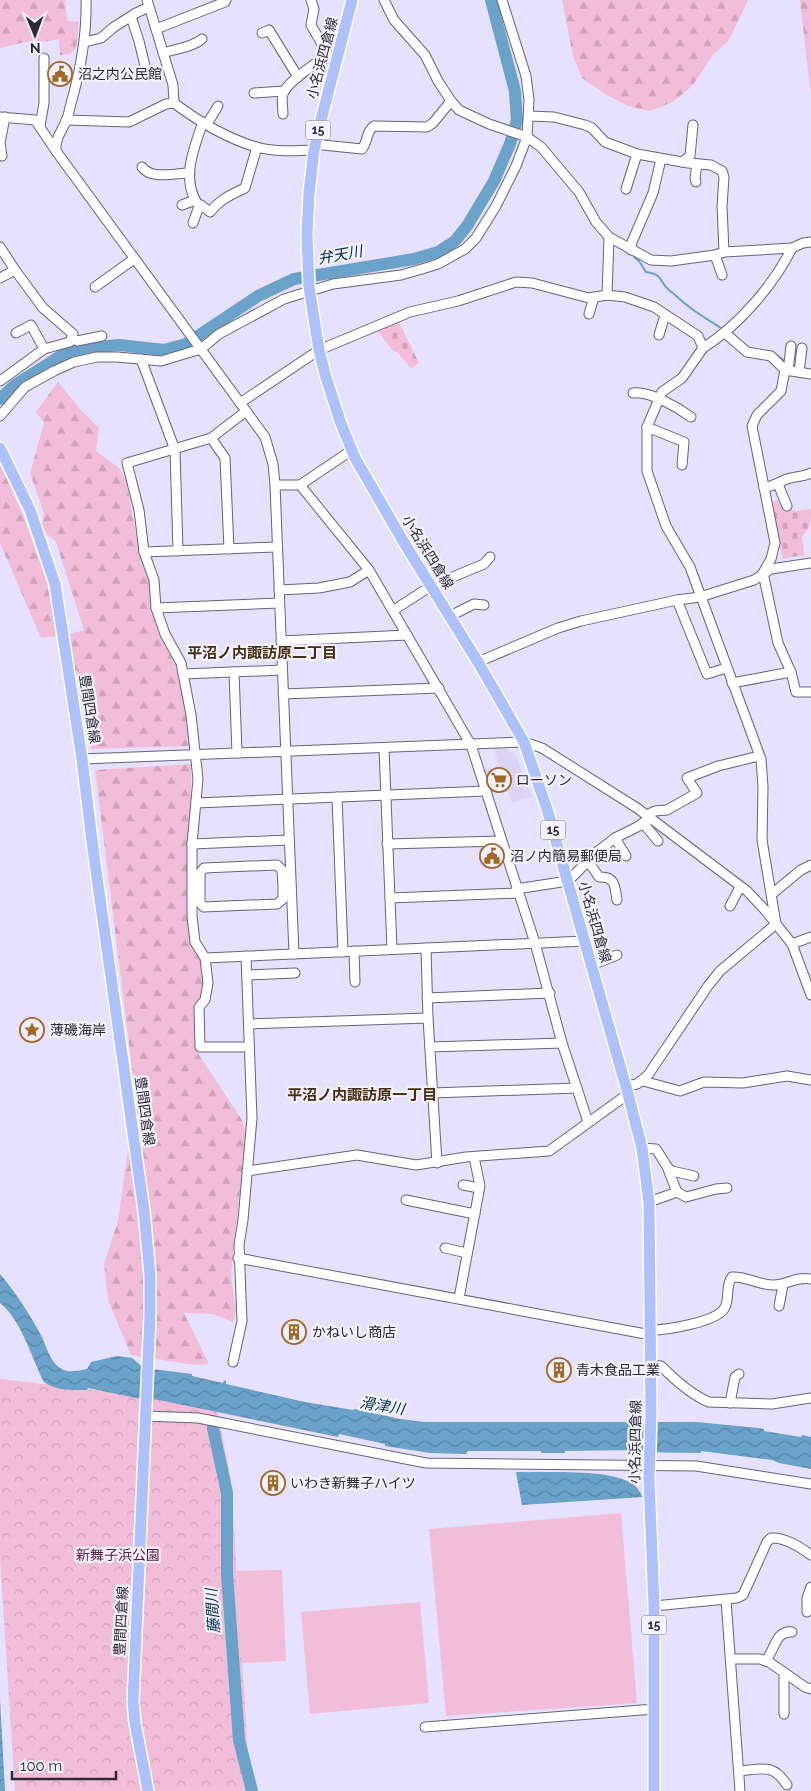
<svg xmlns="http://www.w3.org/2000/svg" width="811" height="1791" viewBox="0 0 811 1791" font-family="Raleway,'Noto Sans JP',sans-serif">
	<defs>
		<pattern id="forest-firs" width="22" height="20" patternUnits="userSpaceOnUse" patternTransform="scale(1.25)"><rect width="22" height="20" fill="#f2bdd8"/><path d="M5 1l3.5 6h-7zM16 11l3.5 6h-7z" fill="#d0a3ba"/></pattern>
		<pattern id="cemetery-stones" width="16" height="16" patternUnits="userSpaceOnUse" patternTransform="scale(1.25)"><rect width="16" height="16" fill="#f2bdd8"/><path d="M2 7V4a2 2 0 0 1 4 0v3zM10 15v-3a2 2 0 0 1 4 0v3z" fill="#d0a3ba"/></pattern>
		<pattern id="park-crowns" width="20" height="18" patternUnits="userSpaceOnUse" patternTransform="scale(1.25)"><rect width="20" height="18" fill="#f2bdd8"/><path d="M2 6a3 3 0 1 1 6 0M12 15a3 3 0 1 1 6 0" fill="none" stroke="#d0a3ba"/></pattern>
		<pattern id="water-waves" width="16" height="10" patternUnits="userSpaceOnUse" patternTransform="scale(1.25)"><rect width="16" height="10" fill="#6aa2ca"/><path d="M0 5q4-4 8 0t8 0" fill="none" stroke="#5784a5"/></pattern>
	</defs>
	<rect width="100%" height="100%" fill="#e6e1fe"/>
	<polygon fill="#dbd4f8" points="493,746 503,746 516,756 532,797 512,803 507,788 489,794 481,771 499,766"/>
	<g fill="url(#forest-firs)">
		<polygon points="0,0 65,0 67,21 79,22 76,48 70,54 60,55 59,39 38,43 26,42 0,48"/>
		<polygon points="562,0 748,0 729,40 713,55 693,85 673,102 650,111 628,106 605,94 582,78 573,56"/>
		<polygon points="800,0 811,0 811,96"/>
		<polygon points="58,382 81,410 99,428 96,451 119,468 126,479 140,556 149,580 151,608 161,638 181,676 189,746 91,749 67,635 84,630 56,542 41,528 44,513 30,473 44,423 36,412"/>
		<polygon points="0,465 21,510 47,582 56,636 41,638 0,543"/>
		<polygon points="191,764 191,944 201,960 203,986 196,1009 197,1052 242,1120 246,1134 231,1276 236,1311 233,1322 213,1314 184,1313 209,1364 195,1365 131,1355 108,1300 104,1264 118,1221 128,1150 137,1108 95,770"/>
	</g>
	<g fill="url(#cemetery-stones)">
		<polygon points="398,320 419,363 411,368 397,352 393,351 377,330"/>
		<path d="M 782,500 L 785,509 L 797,511 L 811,509 C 811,521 811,528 802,536 L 804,555 L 783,559 L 771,502 Z"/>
	</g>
	<polygon fill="url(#park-crowns)" points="0,1379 216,1404 231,1480 248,1756 253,1791 15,1791 0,1558"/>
	<g fill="#f2bdd8">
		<polygon points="621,1513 637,1703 446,1716 429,1529"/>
		<polygon points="282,1570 286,1661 242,1663 237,1571"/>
		<polygon points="420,1602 429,1703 310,1714 301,1612"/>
	</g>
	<g fill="url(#water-waves)">
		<path d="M 0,1274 C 15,1291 30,1315 41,1335 C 47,1347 50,1364 64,1370 C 71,1373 80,1370 87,1369 L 91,1362 L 117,1356 L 132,1358 L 144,1368 L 192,1374 L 192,1376 L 223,1383 L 224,1380 L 226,1381 L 226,1384 L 305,1402 L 353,1410 L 354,1409 L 400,1419 L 424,1422 L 696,1422 L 759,1428 L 764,1429 L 764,1431 L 801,1437 L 802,1435 L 811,1437 L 811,1469 L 779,1463 L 772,1460 L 701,1451 L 701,1453 L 635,1452 L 634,1450 L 565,1451 L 565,1453 L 541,1453 L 541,1451 L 468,1451 L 466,1454 L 430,1453 L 385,1446 L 385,1444 L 339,1434 L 338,1437 L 154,1399 L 136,1398 L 88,1388 L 87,1390 C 72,1390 56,1391 44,1382 C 31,1357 22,1321 0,1303 Z"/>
		<path d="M 516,1472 C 545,1473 612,1468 634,1485 C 638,1487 640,1493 643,1497 L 522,1505 Z"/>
		<polygon points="0,1700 5,1791 0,1791"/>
	</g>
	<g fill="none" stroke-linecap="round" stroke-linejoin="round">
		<g stroke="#6aa2ca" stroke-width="2">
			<path d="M 634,257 L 639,261 L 646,272 C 665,275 658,281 669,290 C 676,295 681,301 688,306 C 698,314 710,321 721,328"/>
			<polyline points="775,354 785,361"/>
		</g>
		<g stroke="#6aa2ca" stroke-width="12">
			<polyline points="0,399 15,385 62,355 88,348 119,345 164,350 186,344 258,296 294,279 414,259 438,252 455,241 467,226 494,181 510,144 517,120 515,91 491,0"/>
			<polyline points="213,1428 227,1493 227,1574 239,1740 252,1791"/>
		</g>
		<defs>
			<g id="minor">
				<path d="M 86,0 C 87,34 81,67 72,100 C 70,106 69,113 67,119 C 62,131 55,138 56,151 L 265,437 L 273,464 L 275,485 L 294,954"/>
				<polyline points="311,0 314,9 311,25 330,58"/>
				<polyline points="384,0 394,20 425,55 438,81 451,101 459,110 489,124 527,137 541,147 579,192 596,222 609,237 651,260 671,261 715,255 724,252 792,248 803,243 811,242"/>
				<polyline points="131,17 139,41 145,66"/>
				<polyline points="156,29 225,2 226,0"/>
				<polyline points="262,33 269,30 298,77"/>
				<polyline points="85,42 101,38 114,27 136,13 149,7"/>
				<path d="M 163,53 C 175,49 193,47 202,39"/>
				<polyline points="254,93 284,91"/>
				<path d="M 174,103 C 198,121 226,138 256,147 C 275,152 295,151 314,150"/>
				<path d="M 283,114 C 283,108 281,99 283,94 C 287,82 310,68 320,60 L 323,58 L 336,59"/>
				<polyline points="529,116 554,117 585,125 592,128 605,142 637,154 688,163 711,165 722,171 724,177 722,206 724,252"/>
				<polyline points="0,117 35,120 56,151"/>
				<polyline points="66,120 129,122 166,104 174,103 173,85 147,0"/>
				<polyline points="207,124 218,106"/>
				<polyline points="40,126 44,103 44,58"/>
				<path d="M 316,142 L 323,145 L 362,149 C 368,142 366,131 374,126 L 427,127 L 433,123 L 451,101"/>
				<polyline points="2,156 0,143 5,117"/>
				<polyline points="682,162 690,156 693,125"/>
				<path d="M 142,167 C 151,180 175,173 189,173"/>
				<polyline points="696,182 695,178 697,164"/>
				<polyline points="626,189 637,154"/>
				<polyline points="182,205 195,200"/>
				<path d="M 199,206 L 201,205 L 210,212 C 220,199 231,195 245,188 L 257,147"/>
				<path d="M 193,223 L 199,206 C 180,180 194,148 203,122"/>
				<polyline points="0,247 15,270 43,308 73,334 70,342 44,349 0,381"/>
				<polyline points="631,250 632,242 653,193 661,159"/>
				<polyline points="715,255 722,275"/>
				<polyline points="0,278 15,270"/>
				<polyline points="95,287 134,259"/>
				<polyline points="607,295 625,297 654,307 698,336 703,348 682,378 662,392 647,427 647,471 666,526 690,567 761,759 763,787 762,840 776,924 720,971 708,986 648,1075 637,1084 626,1086"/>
				<polyline points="589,314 594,297"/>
				<polyline points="16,333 31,325 44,349"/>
				<polyline points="725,333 747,352 771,356 785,370"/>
				<polyline points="659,335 665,315"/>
				<polyline points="73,338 77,341 102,336"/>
				<path d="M 703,348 C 738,326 773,286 792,248"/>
				<polyline points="141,359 175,450 178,551"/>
				<polyline points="788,371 791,346"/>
				<polyline points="799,372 802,348"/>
				<polyline points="811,374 785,370 781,391 757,415 752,426 775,543 771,559 763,573 778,643 791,672 796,692 811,692"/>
				<path d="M 633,393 C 650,391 677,407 691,417"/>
				<polyline points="240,403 319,350 410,312 458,301 516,282 532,283 589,298 607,295 609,237"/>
				<polyline points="245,412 211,438 127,463 139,510 144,552 154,580 156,608 165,634 181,663 191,715 198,779 192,844 192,916 195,942 205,958 208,983 205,1000 199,1007 200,1047 249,1047"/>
				<polyline points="0,416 25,387 54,371 74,362 97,357 117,357 161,361 201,349 219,334 284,299 333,284 401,275 422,269 438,264 465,249 476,238 496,206 516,166 527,137 529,100 526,76 502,0"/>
				<polyline points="647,427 684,442 682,465"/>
				<polyline points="211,438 225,458 229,549"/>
				<polyline points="778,484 787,506"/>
				<polyline points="275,485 300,485 352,450"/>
				<polyline points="300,485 369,570 471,745 535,943 562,1043 588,1122"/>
				<path d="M 764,488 C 773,486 779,482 787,479 C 796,476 803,477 811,473"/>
				<polyline points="144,552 277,547"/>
				<polyline points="279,590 319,588 350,582 369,570"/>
				<polyline points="677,600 707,674 726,668"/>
				<polyline points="156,608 279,603"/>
				<polyline points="394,610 431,586 484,564 490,557"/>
				<polyline points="450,616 474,604 484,605"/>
				<polyline points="281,641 407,635"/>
				<polyline points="478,662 558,628 581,621 677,600 700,597 754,580 771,569 811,563"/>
				<polyline points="234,672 237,753"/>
				<polyline points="183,674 282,670"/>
				<polyline points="732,683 791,672"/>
				<polyline points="283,694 439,688"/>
				<polyline points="384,748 392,949"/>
				<polyline points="82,759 524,742 542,748 637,808 747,891 765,910 792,944 811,995"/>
				<polyline points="337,797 343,952"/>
				<polyline points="196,803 486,791"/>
				<polyline points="646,815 655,811 667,810 697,793 687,778 718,766 759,756"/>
				<polyline points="643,823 658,841"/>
				<polyline points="615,838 626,856"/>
				<polyline points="192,844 289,840"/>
				<polyline points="387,844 501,841"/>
				<path d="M 588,861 L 599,877 C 615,876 615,886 617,900"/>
				<polyline points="283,887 283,899 277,904 204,907 200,903 200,873 204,868 277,865 282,870 283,887 291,887"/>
				<polyline points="516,889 568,881 598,851 615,838 639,826 650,818"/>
				<polyline points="772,894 801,870 811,865"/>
				<polyline points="390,898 518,893"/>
				<polyline points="730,906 740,887"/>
				<polyline points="792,944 811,937"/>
				<polyline points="426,948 428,1018 437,1163"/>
				<polyline points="354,951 355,982"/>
				<polyline points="205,958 585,941"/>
				<polyline points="592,965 617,955"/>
				<polyline points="247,975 295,973"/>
				<polyline points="427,998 550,993"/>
				<polyline points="249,1024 428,1018"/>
				<polyline points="430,1047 562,1043"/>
				<polyline points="643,1081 680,1091 704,1082 743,1083 787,1076 811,1080"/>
				<polyline points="432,1093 577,1088"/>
				<polyline points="642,1148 656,1149 668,1168 672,1171 694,1176"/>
				<polyline points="668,1169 677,1192"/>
				<polyline points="247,1171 357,1155 416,1165 466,1157 549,1151 628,1094"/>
				<polyline points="463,1185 479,1188"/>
				<polyline points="406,1200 475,1214"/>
				<polyline points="649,1202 677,1192 686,1197 716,1189 727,1188"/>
				<polyline points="445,1248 467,1253"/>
				<polyline points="238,1258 651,1335"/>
				<polyline points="459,1298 480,1186 474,1157"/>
				<polyline points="779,1306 783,1285"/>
				<path d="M 651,1330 C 666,1330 719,1322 725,1307 C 730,1298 725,1286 732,1277 C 746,1276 759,1285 772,1285 C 787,1286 794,1276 811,1279"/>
				<polyline points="233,1362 242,1321 239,1245 243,1220 252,1118 246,956"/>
				<path d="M 651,1365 L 661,1366 C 674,1379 691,1395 709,1402 L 772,1404 L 811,1398"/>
				<polyline points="730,1403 735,1377 739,1374"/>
				<polyline points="145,1416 198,1418 426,1463 696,1466 811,1484"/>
				<polyline points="726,1600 740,1791"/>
				<path d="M 654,1606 L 737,1598 L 743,1595 L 767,1542 L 771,1538 C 785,1537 800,1547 811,1555"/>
				<polyline points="807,1612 807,1598 811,1587"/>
				<polyline points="731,1659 760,1659 769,1662 805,1687 811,1689"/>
				<path d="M 765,1661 C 775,1651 775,1630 792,1632"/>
				<polyline points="784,1714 784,1672"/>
				<polyline points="425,1727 654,1709"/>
				<path d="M 739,1771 C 762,1769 773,1763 787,1785"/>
			</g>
			<g id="major">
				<polyline points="352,0 321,120 314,150 309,193 307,234 309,287 319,350 325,374 340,421 355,458 406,546 478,662 524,742 547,809 628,1094 642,1148 649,1202 651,1414 649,1479 654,1606 654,1791"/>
				<polyline points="0,448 30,510 55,584 82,759 93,849 144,1211 150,1275 150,1316 133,1702 135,1723 148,1791"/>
			</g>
		</defs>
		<use href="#minor" stroke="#67637c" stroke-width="11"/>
		<use href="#major" stroke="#fff" stroke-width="14"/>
		<use href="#minor" stroke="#fff" stroke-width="9"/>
		<use href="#major" stroke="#adc2fc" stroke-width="11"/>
	</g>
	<defs>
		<symbol id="civic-ring" viewBox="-11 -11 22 22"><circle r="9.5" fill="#f3f1fd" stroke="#a36a27" stroke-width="1.5"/><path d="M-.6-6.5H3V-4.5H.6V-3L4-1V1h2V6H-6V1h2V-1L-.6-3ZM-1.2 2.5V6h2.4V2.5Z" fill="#a36a27"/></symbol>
		<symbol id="supermarket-ring" viewBox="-11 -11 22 22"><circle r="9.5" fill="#f3f1fd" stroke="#a36a27" stroke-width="1.5"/><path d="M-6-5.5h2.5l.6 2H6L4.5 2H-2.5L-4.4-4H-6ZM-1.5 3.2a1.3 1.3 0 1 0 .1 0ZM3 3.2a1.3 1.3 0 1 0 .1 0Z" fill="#a36a27"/></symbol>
		<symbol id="sight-ring" viewBox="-11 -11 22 22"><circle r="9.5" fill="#f3f1fd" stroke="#a36a27" stroke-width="1.5"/><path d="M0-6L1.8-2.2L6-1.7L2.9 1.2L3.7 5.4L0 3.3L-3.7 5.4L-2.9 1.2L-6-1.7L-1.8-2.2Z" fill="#a36a27"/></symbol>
		<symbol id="building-ring" viewBox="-11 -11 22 22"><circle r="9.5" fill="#f3f1fd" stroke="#a36a27" stroke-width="1.5"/><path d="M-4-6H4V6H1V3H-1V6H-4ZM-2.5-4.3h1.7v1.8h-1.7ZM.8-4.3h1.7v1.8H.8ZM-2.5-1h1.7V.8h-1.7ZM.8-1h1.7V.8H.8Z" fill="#a36a27"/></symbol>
	</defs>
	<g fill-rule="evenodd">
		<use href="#civic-ring" x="46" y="60" width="28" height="28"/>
		<use href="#supermarket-ring" x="485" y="766" width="28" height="28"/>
		<use href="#civic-ring" x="478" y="842" width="28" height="28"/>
		<use href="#sight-ring" x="18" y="1016" width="28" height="28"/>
		<use href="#building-ring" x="280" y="1318" width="28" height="28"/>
		<use href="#building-ring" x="545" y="1356" width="28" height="28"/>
		<use href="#building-ring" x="259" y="1469" width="28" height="28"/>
	</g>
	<g text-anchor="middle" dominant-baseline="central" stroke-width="4.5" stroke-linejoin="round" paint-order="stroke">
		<g fill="#f3f1fd" stroke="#686670" stroke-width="1">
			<rect x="305.5" y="120.5" width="25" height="19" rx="4"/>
			<rect x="540.5" y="820.5" width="25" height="19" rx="4"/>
			<rect x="641.5" y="1615.5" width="25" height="19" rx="4"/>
		</g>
		<g font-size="12" font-weight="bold" fill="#2c2a34">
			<text x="318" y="130">15</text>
			<text x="553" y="830">15</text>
			<text x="654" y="1625">15</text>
		</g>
		<g font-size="14" fill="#2c2a34" stroke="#f3f1fd">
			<text transform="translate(322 58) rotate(-75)">小名浜四倉線</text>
			<text transform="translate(428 552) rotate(58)">小名浜四倉線</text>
			<text transform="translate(90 709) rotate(81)">豊間四倉線</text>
			<text transform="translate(595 922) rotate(74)">小名浜四倉線</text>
			<text transform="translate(145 1111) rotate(82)">豊間四倉線</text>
			<text transform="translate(635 1442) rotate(-89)">小名浜四倉線</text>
			<text transform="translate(121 1621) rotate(-87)">豊間四倉線</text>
		</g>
		<g font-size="14" fill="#2c2a34" stroke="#f3f1fd" text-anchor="start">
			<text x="78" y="74">沼之内公民館</text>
			<text x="516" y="780">ローソン</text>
			<text x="510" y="856">沼ノ内簡易郵便局</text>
			<text x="50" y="1030">薄磯海岸</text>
			<text x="312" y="1332">かねいし商店</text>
			<text x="576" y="1370">青木食品工業</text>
			<text x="290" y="1483">いわき新舞子ハイツ</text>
		</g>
		<g font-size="14" fill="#5f1844" stroke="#f3f1fd">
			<text x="118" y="1555">新舞子浜公園</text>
		</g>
		<g font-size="15" font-style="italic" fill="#002d48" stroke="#f3f1fd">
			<text transform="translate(340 255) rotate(-10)">弁天川</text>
			<text transform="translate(382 1406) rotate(9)">滑津川</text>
			<text transform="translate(213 1611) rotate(-94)">藤間川</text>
		</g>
		<g font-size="15" font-weight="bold" fill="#492e0e" stroke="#f3f1fd">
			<text x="262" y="653">平沼ノ内諏訪原二丁目</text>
			<text x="362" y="1095">平沼ノ内諏訪原一丁目</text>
		</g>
	</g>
	<g transform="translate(35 35) rotate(179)" stroke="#f3f1fd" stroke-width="4" paint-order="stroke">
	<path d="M0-4L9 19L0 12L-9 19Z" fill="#2c2a34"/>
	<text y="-8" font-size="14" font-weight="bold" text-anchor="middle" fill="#2c2a34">N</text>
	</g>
	<path d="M12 1771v8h104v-8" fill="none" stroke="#2c2a34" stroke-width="2.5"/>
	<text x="20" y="1771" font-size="15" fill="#2c2a34" stroke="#f3f1fd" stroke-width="4" paint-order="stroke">100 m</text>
</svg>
